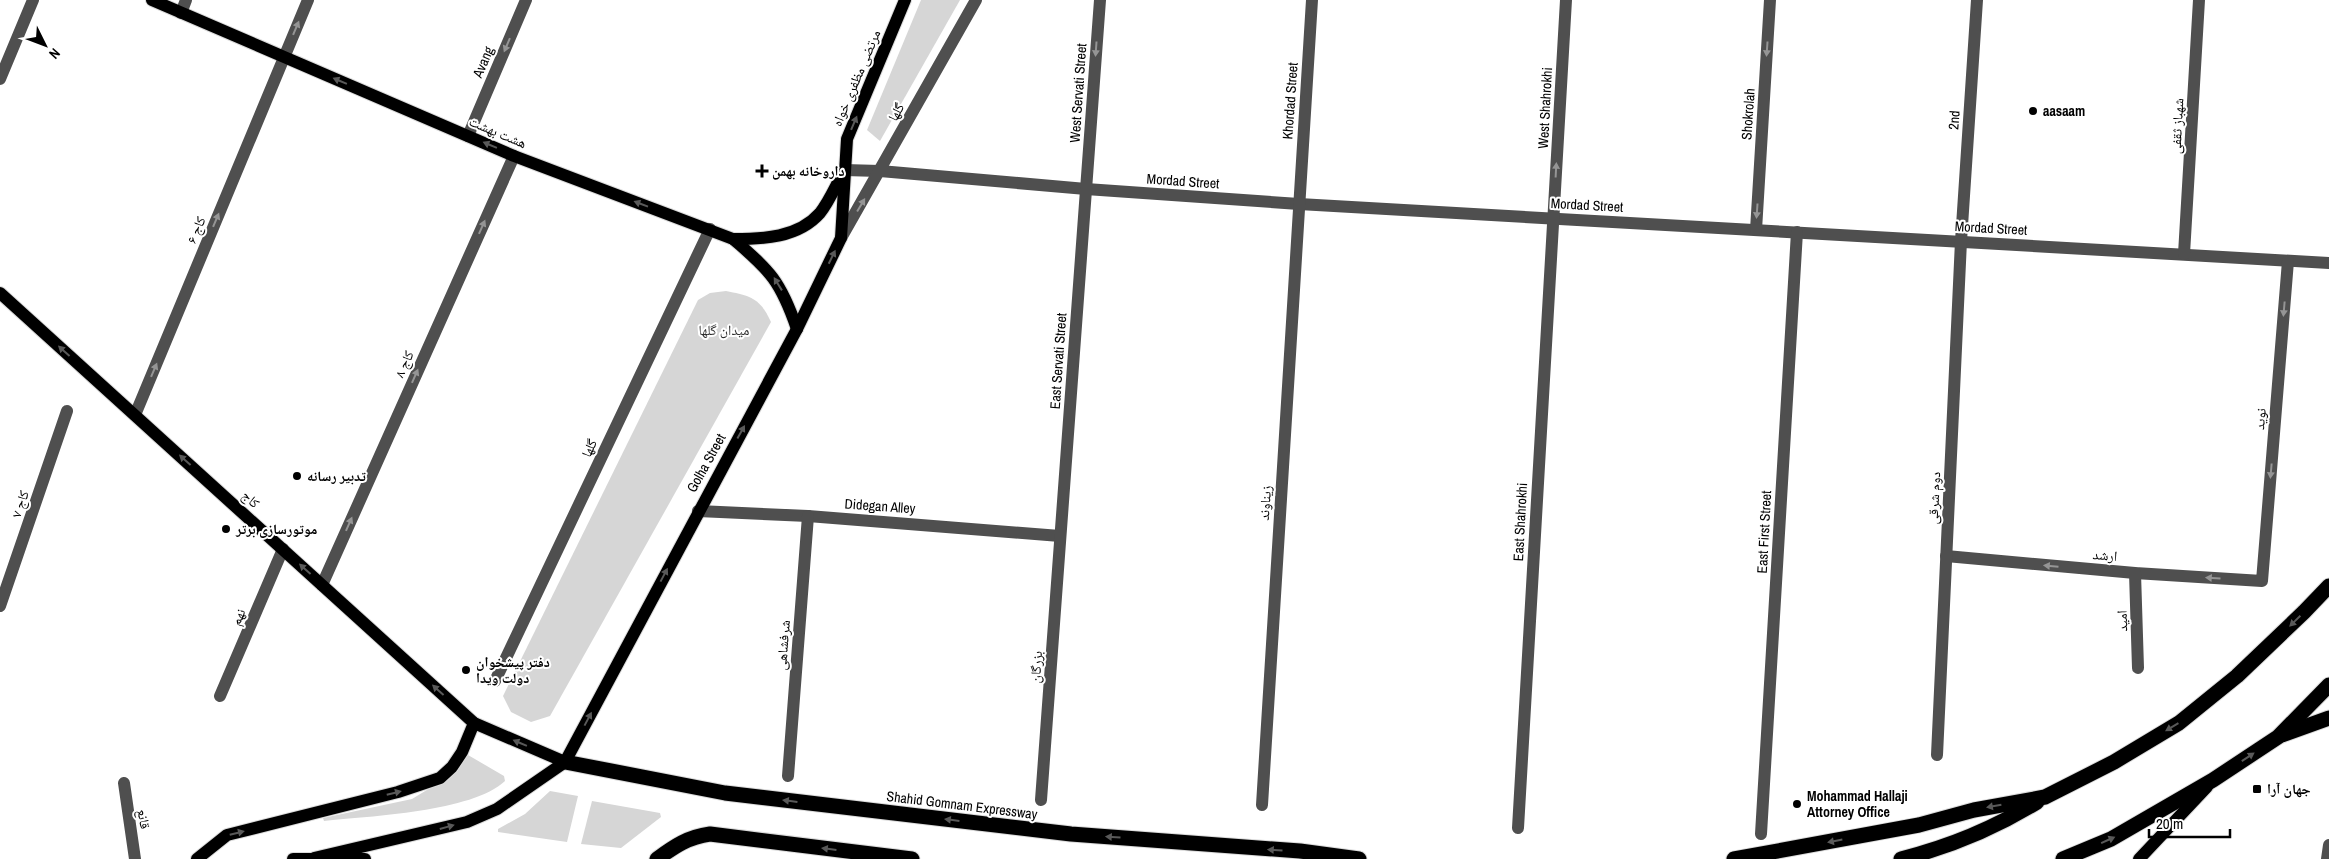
<svg xmlns="http://www.w3.org/2000/svg" width="2329" height="859" viewBox="0 0 2329 859" font-family="'Archivo Narrow','Noto Naskh Arabic',sans-serif">
	<rect width="100%" height="100%" fill="#fff"/>
	<g fill="#d6d6d6">
		<polygon points="921,0 960,0 880,141 867,130"/>
		<path d="M 726,291 C 751,296 760,298 771,322 L 550,716 L 531,722 L 511,712 L 503,696 L 698,300 L 710,293 Z"/>
		<path d="M 468,755 L 504,776 L 505,781 C 472,812 370,816 324,821 L 323,818 L 412,799 L 440,782 Z"/>
		<polygon points="550,791 578,796 567,842 498,832 498,829 525,814"/>
		<polygon points="592,801 660,813 661,817 621,848 581,844"/>
	</g>
	<g fill="none" stroke-linecap="round" stroke-linejoin="round">
		<defs>
			<g id="major">
				<path d="M 152,0 L 514,156 L 733,239 C 770,270 781,282 797,329"/>
				<path d="M 733,239 C 763,239 798,238 820,213 C 829,202 836,185 843,173"/>
				<polyline points="0,293 474,723 565,762"/>
				<polyline points="314,858 467,822 497,809 565,762 797,329 841,238 847,139 905,0"/>
				<polyline points="197,859 227,835 398,792 440,778 452,767 462,752 474,723"/>
				<polyline points="293,859 365,859"/>
				<polyline points="2139,859 2207,787"/>
			</g>
			<g id="highway">
				<polyline points="2282,735 2329,718"/>
				<polyline points="565,762 725,793 1071,834 1300,851 1359,859"/>
				<path d="M 657,859 C 675,846 688,837 710,834 L 912,859"/>
				<polyline points="1734,859 1919,825 1974,810 2045,797 2114,762 2179,723 2237,676 2304,612 2329,586"/>
				<path d="M 1901,859 C 1949,847 1995,828 2037,802"/>
				<polyline points="2063,859 2111,839 2213,780 2278,737 2329,685"/>
			</g>
		</defs>
		<use href="#major" stroke="#dbdbdb" stroke-width="14"/>
		<use href="#highway" stroke="#dbdbdb" stroke-width="17"/>
		<g stroke="#4f4f4f" stroke-width="12">
			<polyline points="181,13 186,0"/>
			<polyline points="0,79 33,0"/>
			<polyline points="468,136 526,0"/>
			<polyline points="844,170 880,171 1086,189 1299,204 2329,263"/>
			<polyline points="1756,230 1770,0"/>
			<polyline points="841,238 976,0"/>
			<polyline points="2184,254 2199,0"/>
			<polyline points="135,415 308,0"/>
			<polyline points="698,511 808,516 1060,536"/>
			<polyline points="1946,556 2135,573 2262,581 2288,261"/>
			<polyline points="2135,573 2138,668"/>
			<polyline points="322,585 514,156"/>
			<polyline points="0,606 67,411"/>
			<polyline points="495,681 710,229"/>
			<polyline points="220,696 283,549"/>
			<polyline points="1937,755 1961,241 1977,0"/>
			<polyline points="788,776 808,516"/>
			<polyline points="124,783 135,859"/>
			<polyline points="1041,800 1100,0"/>
			<polyline points="1262,805 1312,0"/>
			<polyline points="1518,828 1566,0"/>
			<polyline points="1761,834 1797,232"/>
			<polyline points="2327,859 2329,845"/>
		</g>
		<use href="#major" stroke="#000" stroke-width="12"/>
		<use href="#highway" stroke="#000" stroke-width="15"/>
	</g>
	<defs><path id="oneway-solid" d="M-6-.8H1V-3.2L6.5 0L1 3.2V.8H-6Z" transform="scale(1.25)"/></defs>
	<g fill="#959595">
		<use href="#oneway-solid" transform="translate(296 28) rotate(-67)"/>
		<use href="#oneway-solid" transform="translate(507 45) rotate(113)"/>
		<use href="#oneway-solid" transform="translate(1096 49) rotate(94)"/>
		<use href="#oneway-solid" transform="translate(1767 49) rotate(94)"/>
		<use href="#oneway-solid" transform="translate(1556 170) rotate(-87)"/>
		<use href="#oneway-solid" transform="translate(861 205) rotate(-59)"/>
		<use href="#oneway-solid" transform="translate(1757 211) rotate(94)"/>
		<use href="#oneway-solid" transform="translate(216 220) rotate(-67)"/>
		<use href="#oneway-solid" transform="translate(482 227) rotate(-66)"/>
		<use href="#oneway-solid" transform="translate(2284 309) rotate(95)"/>
		<use href="#oneway-solid" transform="translate(154 370) rotate(-67)"/>
		<use href="#oneway-solid" transform="translate(415 376) rotate(-66)"/>
		<use href="#oneway-solid" transform="translate(2271 471) rotate(95)"/>
		<use href="#oneway-solid" transform="translate(349 524) rotate(-66)"/>
		<use href="#oneway-solid" transform="translate(2051 566) rotate(-175)"/>
		<use href="#oneway-solid" transform="translate(2213 578) rotate(-176)"/>
	</g>
	<g fill="#595959">
		<use href="#oneway-solid" transform="translate(340 81) rotate(-157)"/>
		<use href="#oneway-solid" transform="translate(854 123) rotate(-67)"/>
		<use href="#oneway-solid" transform="translate(490 145) rotate(-157)"/>
		<use href="#oneway-solid" transform="translate(641 204) rotate(-159)"/>
		<use href="#oneway-solid" transform="translate(832 257) rotate(-64)"/>
		<use href="#oneway-solid" transform="translate(778 284) rotate(-122)"/>
		<use href="#oneway-solid" transform="translate(64 351) rotate(-138)"/>
		<use href="#oneway-solid" transform="translate(741 432) rotate(-61)"/>
		<use href="#oneway-solid" transform="translate(185 460) rotate(-138)"/>
		<use href="#oneway-solid" transform="translate(305 569) rotate(-138)"/>
		<use href="#oneway-solid" transform="translate(664 575) rotate(-62)"/>
		<use href="#oneway-solid" transform="translate(2295 621) rotate(136)"/>
		<use href="#oneway-solid" transform="translate(438 690) rotate(-138)"/>
		<use href="#oneway-solid" transform="translate(588 719) rotate(-62)"/>
		<use href="#oneway-solid" transform="translate(2172 727) rotate(149)"/>
		<use href="#oneway-solid" transform="translate(520 743) rotate(-157)"/>
		<use href="#oneway-solid" transform="translate(2248 757) rotate(-34)"/>
		<use href="#oneway-solid" transform="translate(394 793) rotate(-14)"/>
		<use href="#oneway-solid" transform="translate(790 801) rotate(-173)"/>
		<use href="#oneway-solid" transform="translate(1994 806) rotate(170)"/>
		<use href="#oneway-solid" transform="translate(952 820) rotate(-173)"/>
		<use href="#oneway-solid" transform="translate(447 827) rotate(-16)"/>
		<use href="#oneway-solid" transform="translate(237 833) rotate(-14)"/>
		<use href="#oneway-solid" transform="translate(1113 837) rotate(-176)"/>
		<use href="#oneway-solid" transform="translate(2108 840) rotate(-24)"/>
		<use href="#oneway-solid" transform="translate(1835 841) rotate(169)"/>
		<use href="#oneway-solid" transform="translate(829 849) rotate(-173)"/>
		<use href="#oneway-solid" transform="translate(1275 850) rotate(-176)"/>
	</g>
	<g fill="#000" stroke="#fff" stroke-width="2">
		<circle cx="2033" cy="111" r="5"/>
		<path d="M759.5 163.5h5v5h5v5h-5v5h-5v-5h-5v-5h5z"/>
		<circle cx="297" cy="476" r="5"/>
		<circle cx="226" cy="529" r="5"/>
		<circle cx="466" cy="670" r="5"/>
		<rect x="2252" y="784" width="10" height="10" rx="2.5"/>
		<circle cx="1797" cy="804" r="5"/>
	</g>
	<g text-anchor="middle" dominant-baseline="central" stroke-width="4" stroke-linejoin="round" paint-order="stroke">
		<g font-size="14" fill="#000" stroke="#fff">
			<text transform="translate(483 62) rotate(-67)">Avang</text>
			<text transform="translate(856 78) rotate(-67)">مرتضی مظفری خواه</text>
			<text transform="translate(1078 93) rotate(-86)">West Servati Street</text>
			<text transform="translate(1290 101) rotate(-86)">Khordad Street</text>
			<text transform="translate(1545 108) rotate(-87)">West Shahrokhi</text>
			<text transform="translate(896 112) rotate(-61)">گلها</text>
			<text transform="translate(1748 114) rotate(-86)">Shokrolah</text>
			<text transform="translate(1954 120) rotate(-86)">2nd</text>
			<text transform="translate(2177 126) rotate(-87)">شهباز ثقفی</text>
			<text transform="translate(498 132) rotate(23)">هشت بهشت</text>
			<text transform="translate(1183 181) rotate(4)">Mordad Street</text>
			<text transform="translate(1587 205) rotate(3)">Mordad Street</text>
			<text transform="translate(1991 228) rotate(3)">Mordad Street</text>
			<text transform="translate(196 230) rotate(-67)">کاج ۶</text>
			<text transform="translate(1058 361) rotate(-86)">East Servati Street</text>
			<text transform="translate(404 364) rotate(-66)">کاج ۸</text>
			<text transform="translate(2260 419) rotate(-85)">نوید</text>
			<text transform="translate(589 448) rotate(-65)">گلها</text>
			<text transform="translate(706 463) rotate(-61)">Golha Street</text>
			<text transform="translate(1934 498) rotate(-87)">دوم شرقی</text>
			<text transform="translate(251 499) rotate(42)">کاج</text>
			<text transform="translate(1265 503) rotate(-86)">زیناوند</text>
			<text transform="translate(20 504) rotate(-71)">کاج ۷</text>
			<text transform="translate(880 506) rotate(4)">Didegan Alley</text>
			<text transform="translate(1520 522) rotate(-87)">East Shahrokhi</text>
			<text transform="translate(1764 532) rotate(-87)">East First Street</text>
			<text transform="translate(2105 555) rotate(5)">ارشد</text>
			<text transform="translate(238 617) rotate(-67)">نهم</text>
			<text transform="translate(2122 621) rotate(-92)">امید</text>
			<text transform="translate(783 645) rotate(-85)">شرفشاهی</text>
			<text transform="translate(1036 667) rotate(-86)">بزرگان</text>
			<text transform="translate(962 805) rotate(7)">Shahid Gomnam Expressway</text>
			<text transform="translate(144 819) rotate(81)">قانع</text>
		</g>
		<g font-size="14" font-weight="bold" fill="#000" stroke="#fff" text-anchor="start">
			<text x="2043" y="111">aasaam</text>
			<text x="772" y="171">داروخانه بهمن</text>
			<text x="307" y="476">تدبیر رسانه</text>
			<text x="236" y="529">موتورسازی برتر</text>
			<text x="476" y="662">دفتر پیشخوان<tspan x="476" dy="16">دولت ویدا</tspan></text>
			<text x="2267" y="789">جهان آرا</text>
			<text x="1807" y="796">Mohammad Hallaji<tspan x="1807" dy="16">Attorney Office</tspan></text>
		</g>
		<g font-size="14" fill="#2d2d2d" stroke="#fff">
			<text x="724" y="330">میدان گلها</text>
		</g>
	</g>
	<g transform="translate(45 45) rotate(132)" stroke="#ffffff" stroke-width="4" paint-order="stroke">
	<path d="M0-4L9 19L0 12L-9 19Z" fill="#000000"/>
	<text y="-8" font-size="14" font-weight="bold" text-anchor="middle" fill="#000000">N</text>
	</g>
	<path d="M2149 829v8h81v-8" fill="none" stroke="#000000" stroke-width="2.5"/>
	<text x="2156" y="829" font-size="15" fill="#000000" stroke="#ffffff" stroke-width="4" paint-order="stroke">20 m</text>
</svg>
